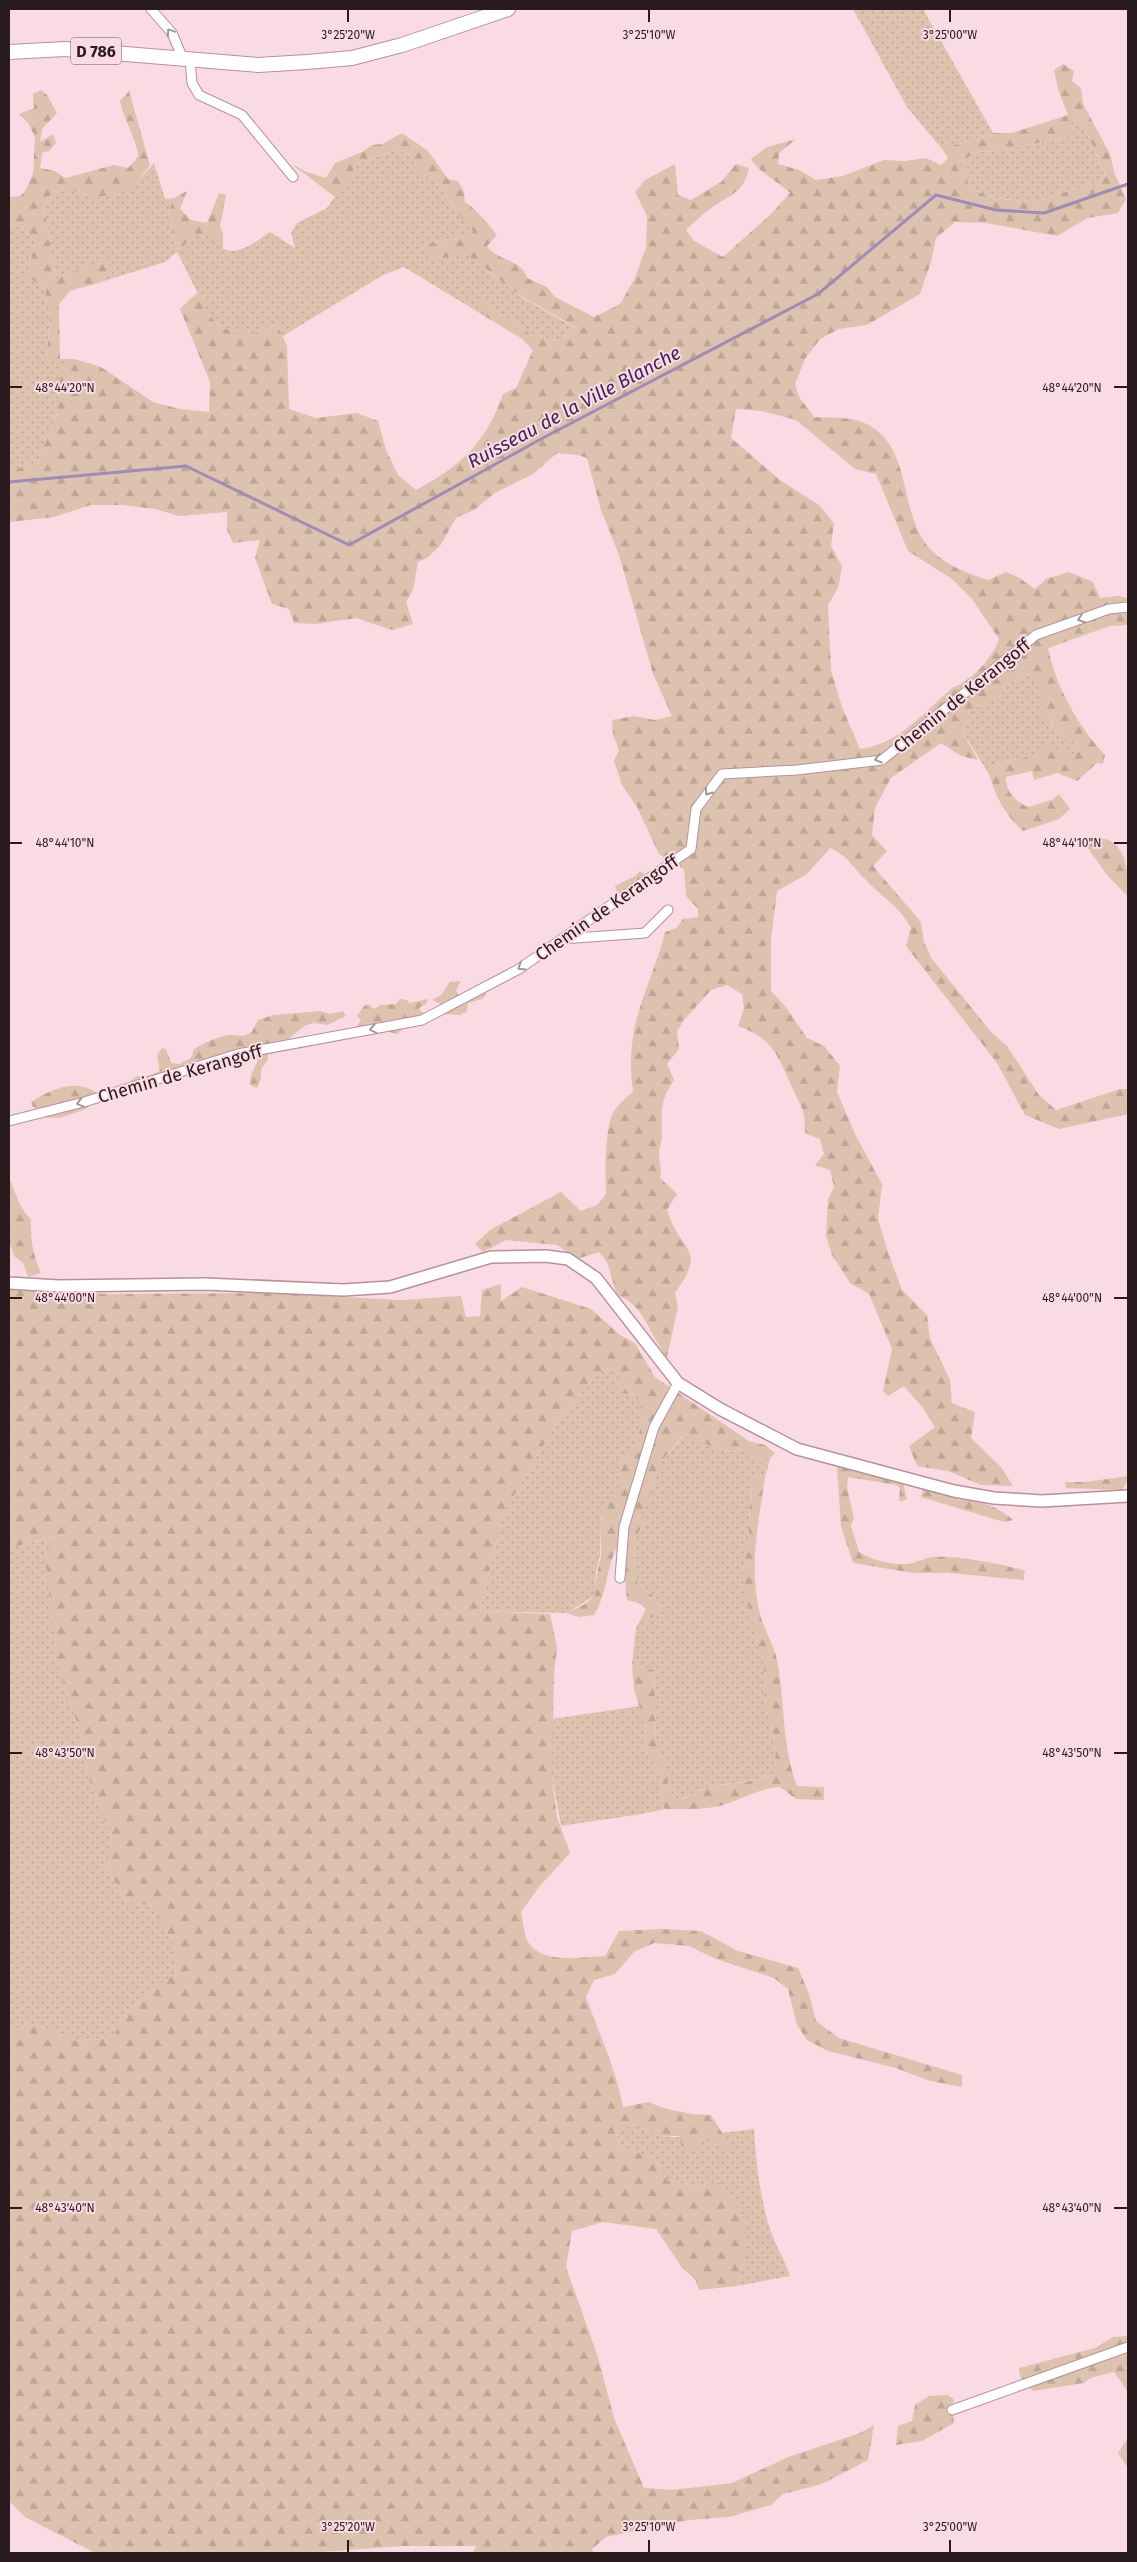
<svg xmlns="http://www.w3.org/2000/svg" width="1137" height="2562" viewBox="0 0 1137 2562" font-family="'Fira Sans',sans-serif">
	<defs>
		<pattern id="grass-dots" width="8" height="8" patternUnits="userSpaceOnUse" patternTransform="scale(1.25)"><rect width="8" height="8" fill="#ddc2af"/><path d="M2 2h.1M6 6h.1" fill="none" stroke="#bea696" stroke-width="1.8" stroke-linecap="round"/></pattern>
		<pattern id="forest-firs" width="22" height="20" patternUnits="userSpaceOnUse" patternTransform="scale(1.25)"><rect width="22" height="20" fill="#ddc2af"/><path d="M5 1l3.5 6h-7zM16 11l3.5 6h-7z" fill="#bea696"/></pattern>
	</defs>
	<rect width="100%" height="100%" fill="#fbdbe3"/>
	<g fill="url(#grass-dots)">
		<polygon points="853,9 923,9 993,133 942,149 907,107"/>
		<polygon points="1080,118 1106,177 1092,184 1032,202 993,198 968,187 967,167 963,160 977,152 999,151 1073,136 1072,122"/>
		<path d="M 394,151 L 408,153 L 419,170 L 438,185 L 467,226 L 477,234 L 433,242 L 446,255 L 461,252 L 479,261 L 489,272 L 523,298 L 577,329 L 559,341 L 534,336 L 480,300 L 486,317 L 404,267 L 383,275 L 283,336 L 277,324 L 253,334 L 222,328 L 209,315 L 177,252 L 165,262 L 98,283 L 116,269 L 85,267 L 56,279 L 44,205 L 51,194 L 65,187 L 133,187 L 154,163 L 165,199 L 174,198 L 169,210 L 177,251 L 196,236 L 210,236 C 228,264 249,246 270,232 L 295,248 L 291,233 L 297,223 L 327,208 L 338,192 L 352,178 L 355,164 Z"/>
		<polygon points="9,225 21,227 35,241 27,277 44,287 50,309 47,359 75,359 60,375 57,414 43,447 39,462 9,471"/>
		<path d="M 1024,675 L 1035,678 C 1044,695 1051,711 1053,730 L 1073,741 L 1074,755 C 1061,751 1050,749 1036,753 C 1032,754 1029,757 1025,758 C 1008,762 1000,758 990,776 L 963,732 L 969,711 L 999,697 L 1007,685 Z"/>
		<path d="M 608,1369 L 623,1375 L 626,1394 L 639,1395 C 644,1420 641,1448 619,1463 L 622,1480 L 617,1491 L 604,1508 L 601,1518 L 600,1556 L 596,1572 L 595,1595 L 567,1613 L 480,1611 L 503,1514 L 554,1427 L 597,1373 Z"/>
		<path d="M 683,1436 L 729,1452 L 745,1450 L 765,1464 L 771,1456 L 765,1477 L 757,1474 L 751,1485 L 748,1543 L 743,1569 L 764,1665 L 765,1699 L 776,1750 L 773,1775 C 750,1783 724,1782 700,1790 C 689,1793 690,1799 676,1799 L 669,1789 L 667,1769 L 656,1745 L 654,1670 L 632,1664 L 636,1628 L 646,1609 L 646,1620 L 659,1601 L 637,1583 L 634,1538 L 645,1523 L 640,1512 L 655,1483 L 658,1466 Z"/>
		<polygon points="57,1536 61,1676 79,1728 88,1776 112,1838 107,1868 125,1901 152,1906 173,1942 176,1973 124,2013 114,2036 77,2041 37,2025 9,2030 9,1548"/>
		<path d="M 640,1706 L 646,1727 L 643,1748 C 650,1757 657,1766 659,1777 C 662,1791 659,1795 665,1809 C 631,1817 596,1820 561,1826 L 552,1776 L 552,1719 Z"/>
		<path d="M 635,2125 L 661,2136 L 702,2139 L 733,2151 L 721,2133 L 754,2129 C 756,2163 760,2197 770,2229 C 775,2245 785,2260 790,2276 L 737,2286 L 746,2257 L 721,2184 L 692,2185 L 667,2180 L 655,2159 L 621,2147 L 614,2129 Z"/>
	</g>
	<g fill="url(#forest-firs)" fill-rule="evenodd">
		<path d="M 1063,64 L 1074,71 L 1072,81 L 1081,88 L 1083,104 L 1110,154 L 1114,172 L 1126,199 L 1118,213 L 1088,218 L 1057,236 L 986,223 L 955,222 L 936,238 L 931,262 L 920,294 L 867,325 L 839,329 L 820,339 L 805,359 L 795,384 L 799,397 L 814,417 C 827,418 844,417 856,420 C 914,437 897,506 926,544 C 940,563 966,573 988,580 L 1006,572 L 1018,577 L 1035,589 L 1046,579 L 1069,572 L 1093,582 L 1100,598 L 1118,596 L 1128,598 L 1128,625 L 1110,626 L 1048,648 C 1056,687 1078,726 1105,755 L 1103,764 L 1097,763 L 1077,781 L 1057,773 L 1034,780 L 1032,771 L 1006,777 C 1006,792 1015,801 1028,807 L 1052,800 L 1059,794 L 1070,809 L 1059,819 L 1023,831 C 1007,817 995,797 990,776 C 1001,757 1009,763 1027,757 C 1033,755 1038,750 1044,746 L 1074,755 L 1073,741 L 1053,730 L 1052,719 L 1044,718 L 1038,704 L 1043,694 L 1035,679 L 1024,675 L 1007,685 L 999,697 L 969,711 L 963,732 L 978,760 L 961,756 L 941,743 L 891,778 L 875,808 L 872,835 L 887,851 L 873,866 L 921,922 L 924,942 L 932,959 L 991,1032 L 1007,1046 L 1039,1095 L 1056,1110 L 1120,1089 L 1128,1089 L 1128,1114 L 1059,1129 L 1025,1115 L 997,1063 L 906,946 L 911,928 C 897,903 883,899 865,879 C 851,865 849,857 830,848 L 807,874 L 777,891 L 771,940 L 771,991 L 785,1006 L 807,1038 L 824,1046 L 840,1066 L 837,1092 L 856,1136 L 882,1184 L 878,1219 L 889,1255 L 902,1290 L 927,1315 L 930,1338 L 950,1380 L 952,1403 L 975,1412 L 971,1438 L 1001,1467 L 1013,1486 L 981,1485 L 948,1471 L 917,1466 L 909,1446 L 935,1427 L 923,1408 L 904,1386 L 888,1396 L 883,1391 L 892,1349 L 869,1294 L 850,1283 L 832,1255 L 826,1236 L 828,1199 L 834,1187 L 830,1170 L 815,1165 L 824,1154 L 820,1139 L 805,1133 C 805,1106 801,1108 791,1085 C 777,1054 773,1039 738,1026 L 744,1008 L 742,994 L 727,985 L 711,990 L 684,1020 L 677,1031 L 679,1049 L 667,1064 L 674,1080 C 659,1103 662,1109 662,1136 C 662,1141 660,1146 659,1151 C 659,1161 662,1168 660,1178 L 677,1194 L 667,1210 C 679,1252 709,1247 675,1293 L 678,1307 L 667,1357 C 650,1336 644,1304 617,1295 L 607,1262 L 599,1252 L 577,1259 L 557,1245 L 506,1240 L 483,1252 L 475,1244 L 490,1230 L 561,1192 L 581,1211 L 597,1205 L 606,1194 C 605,1176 605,1131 612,1115 C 617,1105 624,1099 633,1092 C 631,1076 630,1060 632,1045 C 636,1005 656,970 665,932 L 676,928 L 683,919 L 698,917 L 698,909 L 686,896 L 684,869 L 659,854 L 637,807 L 622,785 L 614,761 L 619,750 L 613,735 L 612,720 L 634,716 L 655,720 L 672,716 L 653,674 L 619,555 L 601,510 L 587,458 L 578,455 L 557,453 L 533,474 L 495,493 L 474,510 L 456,518 L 440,546 L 427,558 L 418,562 L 413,590 L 406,602 L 413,624 L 392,630 L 356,618 L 315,624 L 294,623 L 289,609 L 272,604 L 255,558 L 260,540 L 233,543 L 227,530 L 227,512 L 179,516 L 155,509 L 122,505 L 91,505 L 54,517 L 9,522 L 9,471 L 39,462 L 43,447 L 57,414 L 60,375 L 75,359 L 101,367 L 153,402 L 180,409 L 209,412 L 210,382 L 180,309 L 198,292 L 209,315 L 222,328 L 253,334 L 277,324 L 287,346 L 289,409 L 316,418 L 357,413 L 378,421 L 386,450 L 398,475 L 416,490 C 461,466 486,443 503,394 L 516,388 L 533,350 L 521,338 L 486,317 L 477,298 L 534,336 L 559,341 L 577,329 C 557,315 534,305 514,291 C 494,277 483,263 461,252 L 432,262 L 423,249 L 433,242 L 476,234 L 467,226 L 438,185 L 419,170 L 408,153 L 393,151 L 355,164 L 352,178 L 335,197 L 293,165 L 307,172 L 326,178 L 335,163 L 362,152 L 372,145 L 382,144 L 402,133 L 428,151 L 448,179 L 458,181 L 464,192 L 465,202 C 475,208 489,225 497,235 L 487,246 C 498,262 522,259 527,278 L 547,287 L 555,297 L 594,317 L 620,304 L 634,280 L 646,248 L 647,216 L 635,192 L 645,180 L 675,164 L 678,195 L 691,200 L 721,182 L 736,164 L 749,168 C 744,194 728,195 710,209 C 701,215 694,223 686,230 L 694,241 L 723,257 L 771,214 L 790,193 C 775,179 763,176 751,159 L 767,147 L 796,139 L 779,153 L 778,164 L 799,170 L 816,180 L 843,176 L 884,160 L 905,161 L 926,158 L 941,165 L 948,158 L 942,149 L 993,133 L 1012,133 L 1068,115 L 1058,89 L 1054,70 ZM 1080,118 L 1106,176 L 1092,184 L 1032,202 L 993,198 L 968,187 L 967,167 L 963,160 L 977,152 L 999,151 L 1073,136 L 1072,122 ZM 736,409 L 762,411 L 796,420 L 855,469 L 876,474 L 908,551 L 952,579 L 972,599 L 999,639 C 992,659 972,680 952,688 C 926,711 896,746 860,749 L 842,707 L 831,670 L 828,605 L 838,588 L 842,566 L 831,546 L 834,523 L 819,505 L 780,480 L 731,438 Z"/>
		<path d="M 41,90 L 47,95 L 57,113 L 42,129 L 40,142 L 53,134 L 56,143 L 49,151 L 42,153 L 40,168 L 55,171 L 65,178 L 114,165 L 128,168 C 131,165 136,160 138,156 C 140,148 122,115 120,101 L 129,91 L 150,165 L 134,187 L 94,199 L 65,187 L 51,194 L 44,205 L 56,279 L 85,267 L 110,260 L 116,269 L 98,283 L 70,291 L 59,304 L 60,360 L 47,359 L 50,310 L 44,287 L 27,277 L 35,241 L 21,227 L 9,225 L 9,197 L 20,196 L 26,190 L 33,173 L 35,137 L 29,124 L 19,114 L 34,108 L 33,94 Z"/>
		<polygon points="187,191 180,209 191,220 207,223 219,193 226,195 220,227 223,234 223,250 216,245 210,236 196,236 177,251 169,210 174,198"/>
		<path d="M 1095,837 C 1128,839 1128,871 1128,897 L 1107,875 L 1084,843 Z"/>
		<path d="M 640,871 L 646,875 L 649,883 C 639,895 630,892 617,892 L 615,886 L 635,876 Z"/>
		<polygon points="461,981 456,991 459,996 477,987 486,994 482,999 468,1003 467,1012 459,1015 442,1014 425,1024 404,1028 397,1034 382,1030 355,1029 361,1020 357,1016 364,1006 368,1004 374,1009 381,1005 396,1004 400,999 407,1000 409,1003 428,999 426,1004 420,1007 419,1010 425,1014 439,1009 440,1004 432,1000 441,995 450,982"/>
		<path d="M 321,1011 L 330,1014 L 343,1011 L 346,1016 L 327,1025 L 314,1023 L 304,1026 L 285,1042 L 268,1052 L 268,1060 L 261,1069 L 261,1078 L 257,1088 L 250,1085 L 251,1075 L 258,1060 C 249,1057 236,1059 230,1067 C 218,1067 209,1065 200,1074 L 183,1075 L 174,1081 L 150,1085 L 133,1093 L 128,1091 L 107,1101 L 97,1101 L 83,1110 L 60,1118 L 41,1117 L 41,1109 L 33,1107 L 31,1102 C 51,1089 76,1078 97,1093 L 128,1083 L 137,1076 L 145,1077 L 160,1071 L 157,1055 L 162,1048 L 166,1049 L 171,1063 L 179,1064 L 191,1058 L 194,1049 C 203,1044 213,1038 224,1036 C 234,1033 238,1039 251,1033 L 258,1020 L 273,1015 Z"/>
		<path d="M 9,1178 C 16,1192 19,1209 31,1219 C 30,1239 33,1255 41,1273 L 28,1277 L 23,1263 L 14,1256 L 9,1241 Z"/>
		<path d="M 501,1284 L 501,1301 L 522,1287 L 591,1309 L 620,1335 L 635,1343 L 655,1377 L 749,1441 L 765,1445 L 775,1453 L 765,1464 L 745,1450 L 729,1452 L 682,1436 L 658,1466 L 655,1483 L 641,1512 L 645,1523 L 634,1538 L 637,1583 L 659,1601 L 660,1614 L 646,1620 L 646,1609 L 639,1603 L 627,1600 L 624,1569 L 616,1549 C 606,1570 607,1594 594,1615 L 579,1617 L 567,1613 L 585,1604 L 595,1595 C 595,1581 598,1569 601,1556 C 602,1543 599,1529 602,1516 C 607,1490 625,1499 619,1463 C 641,1448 644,1420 639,1395 L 626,1394 L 615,1386 L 623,1375 L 608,1369 L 597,1373 L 554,1427 L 503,1514 L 480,1611 L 550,1614 L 557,1648 L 554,1673 L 552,1776 L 557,1817 L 570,1853 L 539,1887 L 521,1912 C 523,1921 524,1935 528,1942 C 542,1965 583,1957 605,1956 L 619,1931 L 661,1929 L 701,1931 L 738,1951 L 798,1968 L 809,1994 L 816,2021 L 839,2038 L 962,2075 L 962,2087 L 930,2081 L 896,2068 L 828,2051 L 807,2040 L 797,2025 L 788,1989 L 774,1978 L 716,1959 L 689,1946 L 654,1943 L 634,1952 L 615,1974 L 594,1980 L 586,1997 C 599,2034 616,2069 623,2107 L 649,2102 L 663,2108 L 692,2114 L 711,2115 L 734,2152 L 702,2139 L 695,2154 L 682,2148 L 679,2136 L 661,2136 L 635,2125 L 614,2130 L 621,2147 L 655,2159 L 667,2180 L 692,2185 L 721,2183 L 745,2219 L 746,2257 L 737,2286 L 699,2290 L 695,2279 L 683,2269 L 656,2229 L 603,2222 L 572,2231 L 566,2267 L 598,2357 L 614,2418 L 644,2488 L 672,2490 L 732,2483 L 791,2456 L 860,2433 L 874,2425 L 868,2460 L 822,2484 L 783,2494 L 771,2505 L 729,2517 L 689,2520 L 606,2537 L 592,2549 L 593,2553 L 473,2553 L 476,2546 L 402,2546 L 309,2553 L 95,2553 L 25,2517 L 9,2501 L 9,2030 L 37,2025 L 77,2041 L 114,2036 L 124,2013 L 176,1973 L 173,1942 L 152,1906 L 125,1901 L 107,1868 L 112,1838 L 88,1776 L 79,1728 L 61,1676 L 51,1614 L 45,1555 L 56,1536 L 9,1548 L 9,1290 L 110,1294 L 267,1293 L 402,1300 L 461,1296 L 466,1317 L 480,1316 L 482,1290 Z"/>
		<path d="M 842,1465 L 848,1470 C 858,1468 864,1468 870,1476 L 885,1476 L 903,1482 L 907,1500 L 899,1501 L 900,1489 L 897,1485 L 848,1477 L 847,1487 L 854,1518 L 851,1526 L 859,1552 C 872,1560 891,1565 907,1564 C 916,1563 924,1558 933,1557 C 955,1555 1004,1564 1025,1571 L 1023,1580 L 950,1573 L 913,1573 L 853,1563 L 841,1526 L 837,1468 Z"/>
		<path d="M 757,1474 L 765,1477 C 758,1525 748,1571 761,1618 C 766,1634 776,1649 778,1665 C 785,1705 782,1747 797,1786 L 824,1787 L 824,1800 L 796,1799 L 780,1787 C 758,1788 741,1800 720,1806 C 703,1810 683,1809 665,1809 C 659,1795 662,1791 659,1777 C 657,1766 650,1757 643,1748 L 646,1727 L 634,1690 L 632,1664 L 654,1670 L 656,1745 L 667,1769 L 669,1789 L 676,1799 C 690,1800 689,1793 700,1790 C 724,1782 750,1784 773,1775 L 776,1750 L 765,1699 L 764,1665 L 748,1605 L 743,1569 L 748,1543 L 751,1485 Z"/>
		<polygon points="1128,1476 1128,1480 1122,1490 1066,1488 1065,1482 1085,1482"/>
		<path d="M 923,1487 L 954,1495 L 959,1500 C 981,1501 996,1505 1013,1520 L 1004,1522 L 921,1497 Z"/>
		<polygon points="1128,2336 1128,2392 1114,2372 1090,2378 1084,2383 1033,2391 1020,2377 1019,2368 1095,2348 1113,2337"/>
		<polygon points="948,2395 954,2400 952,2406 954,2423 922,2441 896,2445 898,2426 912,2421 915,2405 929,2396"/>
		<polygon points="1128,2438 1128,2468 1118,2453"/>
	</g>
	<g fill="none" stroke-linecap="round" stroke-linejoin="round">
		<polyline stroke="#a08bb5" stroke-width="3" points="9,482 186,466 349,545 541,439 818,294 936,195 996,210 1044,213 1128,184"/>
		<defs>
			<g id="minor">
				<polyline points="151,9 172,33 183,59"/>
				<polyline points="190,60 192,83 199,95 242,115 293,177"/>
				<polyline points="562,939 645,933 668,910"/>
				<polyline points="9,1121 84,1102 238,1054 422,1020 519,969 691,849 696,809 722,774 797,770 882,760 1036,635 1109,609 1128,607"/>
				<polyline points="620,1578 624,1527 654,1427 678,1383"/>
				<polyline points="952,2410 1128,2347"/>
			</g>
			<polyline id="tertiary" points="9,1283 59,1286 205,1284 343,1290 390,1287 491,1257 546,1256 568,1259 596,1278 678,1383 720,1409 797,1449 954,1491 994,1498 1042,1501 1128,1496"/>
			<polyline id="primary" points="9,52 65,49 258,65 307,62 352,58 402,45 508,9"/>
		</defs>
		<use href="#minor" stroke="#b6919a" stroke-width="11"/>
		<use href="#tertiary" stroke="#b6919a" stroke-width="14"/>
		<use href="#primary" stroke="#b6919a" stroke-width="16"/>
		<use href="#minor" stroke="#fff" stroke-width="9"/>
		<use href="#tertiary" stroke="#fff" stroke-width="11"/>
		<use href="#primary" stroke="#fff" stroke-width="14"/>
	</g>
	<defs><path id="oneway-chevron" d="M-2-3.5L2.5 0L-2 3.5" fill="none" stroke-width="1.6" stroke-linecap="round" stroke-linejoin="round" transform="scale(1.25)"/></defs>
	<g stroke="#9e9899">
		<use href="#oneway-chevron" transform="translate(170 32) rotate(-124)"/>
		<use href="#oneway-chevron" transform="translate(1081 619) rotate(160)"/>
		<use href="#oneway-chevron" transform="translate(878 759) rotate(164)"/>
		<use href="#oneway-chevron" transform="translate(708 792) rotate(126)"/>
		<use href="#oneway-chevron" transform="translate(521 967) rotate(148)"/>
		<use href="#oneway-chevron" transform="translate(373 1029) rotate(169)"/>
		<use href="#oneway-chevron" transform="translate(80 1103) rotate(165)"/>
	</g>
	<path fill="none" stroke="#281a1d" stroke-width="2" d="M 348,10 L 348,22M 649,10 L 649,22M 950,10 L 950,22M 10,387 L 22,387M 1114,387 L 1127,387M 10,843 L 22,843M 1114,843 L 1127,843M 10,1298 L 22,1298M 1114,1298 L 1127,1298M 10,1753 L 22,1753M 1114,1753 L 1127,1753M 10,2208 L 22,2208M 1114,2208 L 1127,2208M 348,2540 L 348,2552M 649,2540 L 649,2552M 950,2540 L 950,2552"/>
	<g text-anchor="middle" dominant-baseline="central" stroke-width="4" stroke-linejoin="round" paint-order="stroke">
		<rect fill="#fbdbe3" stroke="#675458" stroke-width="1" x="71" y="37.5" width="50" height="27" rx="4"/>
		<g font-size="16" font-weight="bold" fill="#281a1d">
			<text x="96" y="51">D 786</text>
		</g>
		<g font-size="18" fill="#281a1d" stroke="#fbdbe3">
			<text transform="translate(962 696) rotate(-39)">Chemin de Kerangoff</text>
			<text transform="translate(607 908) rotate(-35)">Chemin de Kerangoff</text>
			<text transform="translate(180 1074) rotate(-16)">Chemin de Kerangoff</text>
		</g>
		<g font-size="19" font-style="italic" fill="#402359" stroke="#fbdbe3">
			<text transform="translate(574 407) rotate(-28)">Ruisseau de la Ville Blanche</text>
		</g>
	</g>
	<g font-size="12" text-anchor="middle" fill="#281a1d" stroke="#fbdbe3" stroke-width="4" stroke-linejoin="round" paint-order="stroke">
		<text x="348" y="39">3°25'20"W</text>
		<text x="649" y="39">3°25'10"W</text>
		<text x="950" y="39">3°25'00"W</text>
		<text x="65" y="392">48°44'20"N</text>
		<text x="1072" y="392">48°44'20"N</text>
		<text x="65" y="847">48°44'10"N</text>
		<text x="1072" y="847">48°44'10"N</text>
		<text x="65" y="1302">48°44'00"N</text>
		<text x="1072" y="1302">48°44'00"N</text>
		<text x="65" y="1757">48°43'50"N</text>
		<text x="1072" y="1757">48°43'50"N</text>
		<text x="65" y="2212">48°43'40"N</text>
		<text x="1072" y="2212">48°43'40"N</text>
		<text x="348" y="2531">3°25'20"W</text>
		<text x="649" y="2531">3°25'10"W</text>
		<text x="950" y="2531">3°25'00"W</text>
	</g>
	<rect width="1137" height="2562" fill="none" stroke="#281a1d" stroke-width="20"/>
</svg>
